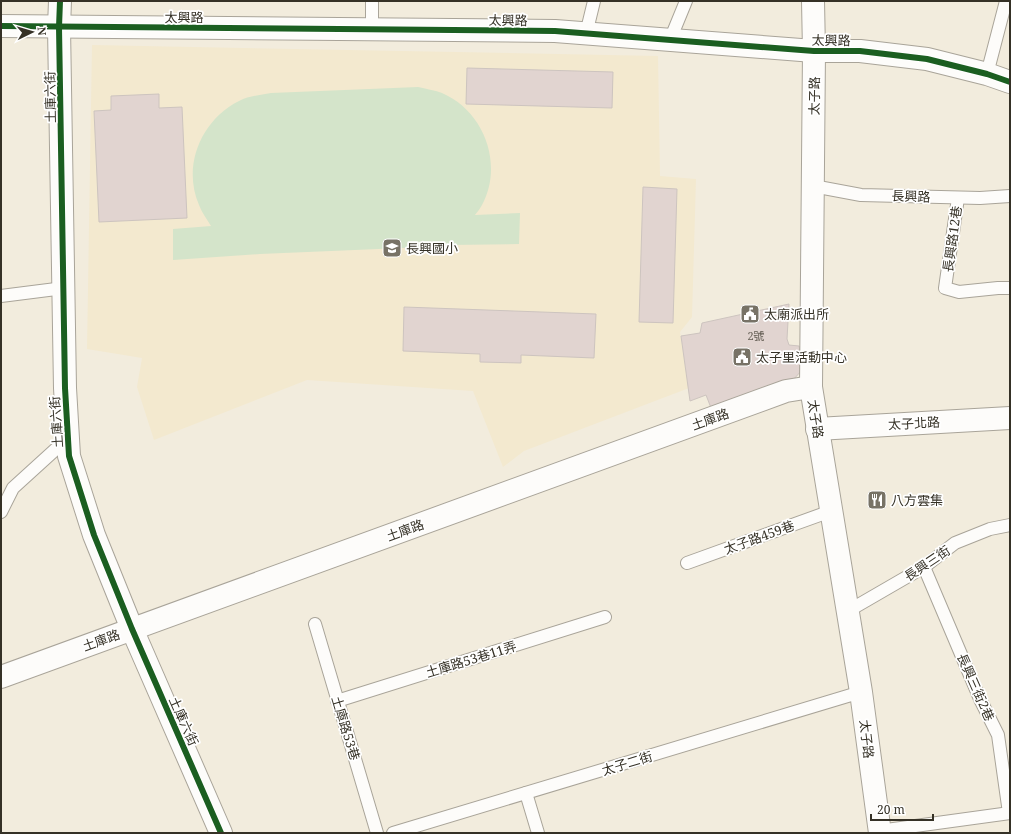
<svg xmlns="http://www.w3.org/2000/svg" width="1011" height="834" viewBox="0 0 1011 834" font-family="'Noto Serif','Noto Sans TC',serif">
	<rect width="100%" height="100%" fill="#f2ecdd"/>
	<polygon fill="#f3e9cf" points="92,45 658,56 660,176 696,179 692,317 680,332 689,388 524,451 503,467 473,391 307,380 154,440 137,387 142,358 87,349"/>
	<path fill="#d4e4ca" d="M 418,87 C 426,89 434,90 442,93 C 484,111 504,164 482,205 C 480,209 477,212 475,215 L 520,213 L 519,244 L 449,245 L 426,247 L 260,254 L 173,260 L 173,229 L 211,226 C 207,219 202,213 199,205 C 182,166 201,120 239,101 C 249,96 260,95 271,93 Z"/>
	<g fill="#e1d4d0" stroke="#cdc4bf">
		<polygon points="467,68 613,72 612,108 466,104"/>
		<polygon points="159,94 159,108 182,107 187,218 99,222 94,111 111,110 111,96"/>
		<polygon points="643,187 677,189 673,323 639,322"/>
		<polygon points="789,304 787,339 789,345 799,346 803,369 792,381 713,413 706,395 690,401 681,336 700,333 702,323"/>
		<polygon points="404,307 596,314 594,358 521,355 521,363 480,362 480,354 403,351"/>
	</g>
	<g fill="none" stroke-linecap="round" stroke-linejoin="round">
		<defs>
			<g id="lane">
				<polyline points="372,29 372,1"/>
				<polyline points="586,34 594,1"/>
				<polyline points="670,40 686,1"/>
				<polyline points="987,74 1006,1"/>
				<polyline points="813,186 861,195 980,198 1010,196"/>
				<polyline points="958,198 945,288 959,292 998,288 1010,288"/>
				<polyline points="1,296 64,288"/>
				<polyline points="1,512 13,488 68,438"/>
				<polyline points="687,563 831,511"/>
				<polyline points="924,567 980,699 998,735 1009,813"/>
				<polyline points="848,611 924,567 955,543 990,529 1010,525"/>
				<polyline points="315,624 377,833"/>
				<polyline points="337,701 605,617"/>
				<polyline points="526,793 538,833"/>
				<polyline points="879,831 1010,813"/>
				<polyline points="393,833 861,692"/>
			</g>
			<g id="street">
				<polyline points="60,1 59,27 65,388 69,456 94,535 132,629 221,833"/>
				<polyline points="1,26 555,31 814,51 860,51 927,59 987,74 1010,82"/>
				<polyline points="817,429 1010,418"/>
				<polyline points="1,677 786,391 811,387"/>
			</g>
			<polyline id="secondary" points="813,1 814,51 811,387 861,692 880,833"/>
		</defs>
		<use href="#lane" stroke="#a9a499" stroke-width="14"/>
		<use href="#street" stroke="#a9a499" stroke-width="24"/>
		<use href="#secondary" stroke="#a9a499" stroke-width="24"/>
		<use href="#lane" stroke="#fdfcfa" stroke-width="12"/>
		<use href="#street" stroke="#fdfcfa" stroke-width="22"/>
		<use href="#secondary" stroke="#fdfcfa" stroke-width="22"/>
		<defs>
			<g id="cycleway">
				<polyline points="60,1 59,27 65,388 69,456 94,535 132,629 221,833"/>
				<polyline points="1,26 555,31 814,51 860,51 927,59 987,74 1010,82"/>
			</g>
		</defs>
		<use href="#cycleway" stroke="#fff" stroke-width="8"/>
		<use href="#cycleway" stroke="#1b5e20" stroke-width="6"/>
	</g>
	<defs>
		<symbol id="school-square" viewBox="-11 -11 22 22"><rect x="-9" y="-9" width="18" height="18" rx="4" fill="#777266" stroke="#fff"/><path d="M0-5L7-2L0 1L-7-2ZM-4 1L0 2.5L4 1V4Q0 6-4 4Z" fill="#fff"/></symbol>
		<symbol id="civic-square" viewBox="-11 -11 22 22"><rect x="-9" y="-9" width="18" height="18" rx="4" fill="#777266" stroke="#fff"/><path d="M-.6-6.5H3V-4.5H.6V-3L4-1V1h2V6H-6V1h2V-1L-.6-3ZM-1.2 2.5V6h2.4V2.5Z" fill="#fff"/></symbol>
		<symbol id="restaurant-square" viewBox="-11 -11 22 22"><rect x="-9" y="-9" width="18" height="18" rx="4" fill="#777266" stroke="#fff"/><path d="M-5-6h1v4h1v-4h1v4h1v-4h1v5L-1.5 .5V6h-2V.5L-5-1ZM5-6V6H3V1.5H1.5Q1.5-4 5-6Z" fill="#fff"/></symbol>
	</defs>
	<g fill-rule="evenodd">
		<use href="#school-square" x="381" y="237" width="22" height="22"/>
		<use href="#civic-square" x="739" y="303" width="22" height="22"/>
		<use href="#civic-square" x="731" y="346" width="22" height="22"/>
		<use href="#restaurant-square" x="866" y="489" width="22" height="22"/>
	</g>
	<g text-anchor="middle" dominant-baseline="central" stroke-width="3.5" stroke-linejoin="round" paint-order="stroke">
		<g font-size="11" fill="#605a50">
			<text x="756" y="335">2號</text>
		</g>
		<g font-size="13" fill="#353126" stroke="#fff">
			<text x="184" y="17">太興路</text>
			<text transform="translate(508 20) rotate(1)">太興路</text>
			<text transform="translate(831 40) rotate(1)">太興路</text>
			<text transform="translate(814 96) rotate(-89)">太子路</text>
			<text transform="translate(50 97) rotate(-91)">土庫六街</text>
			<text transform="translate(911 196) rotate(2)">長興路</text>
			<text transform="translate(952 239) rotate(-82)">長興路12巷</text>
			<text transform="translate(710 419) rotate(-20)">土庫路</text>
			<text transform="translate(816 419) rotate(81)">太子路</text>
			<text transform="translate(56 422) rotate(-94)">土庫六街</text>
			<text transform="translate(914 423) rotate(-3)">太子北路</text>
			<text transform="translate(405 530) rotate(-20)">土庫路</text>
			<text transform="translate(759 537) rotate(-20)">太子路459巷</text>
			<text transform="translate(927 563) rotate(-34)">長興三街</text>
			<text transform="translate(101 640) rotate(-20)">土庫路</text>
			<text transform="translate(471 659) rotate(-17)">土庫路53巷11弄</text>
			<text transform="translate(976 687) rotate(66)">長興三街2巷</text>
			<text transform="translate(184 721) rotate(66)">土庫六街</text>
			<text transform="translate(346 728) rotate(73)">土庫路53巷</text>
			<text transform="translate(867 739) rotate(83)">太子路</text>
			<text transform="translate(627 763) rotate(-17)">太子二街</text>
		</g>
		<g font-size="13" fill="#353126" stroke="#fff" text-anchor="start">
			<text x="406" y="248">長興國小</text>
			<text x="764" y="314">太廟派出所</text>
			<text x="756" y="357">太子里活動中心</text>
			<text x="891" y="500">八方雲集</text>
		</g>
	</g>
	<rect width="1011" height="834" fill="none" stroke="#353126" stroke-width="4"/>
	<g transform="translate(32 32) rotate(85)" stroke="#ffffff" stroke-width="3" paint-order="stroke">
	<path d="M0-3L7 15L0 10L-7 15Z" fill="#353126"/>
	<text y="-6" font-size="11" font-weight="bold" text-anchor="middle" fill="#353126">N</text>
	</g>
	<path d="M871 814v6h62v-6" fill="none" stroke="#353126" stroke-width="2"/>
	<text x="877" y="814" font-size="12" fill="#353126" stroke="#ffffff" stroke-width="3" paint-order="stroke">20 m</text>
</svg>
